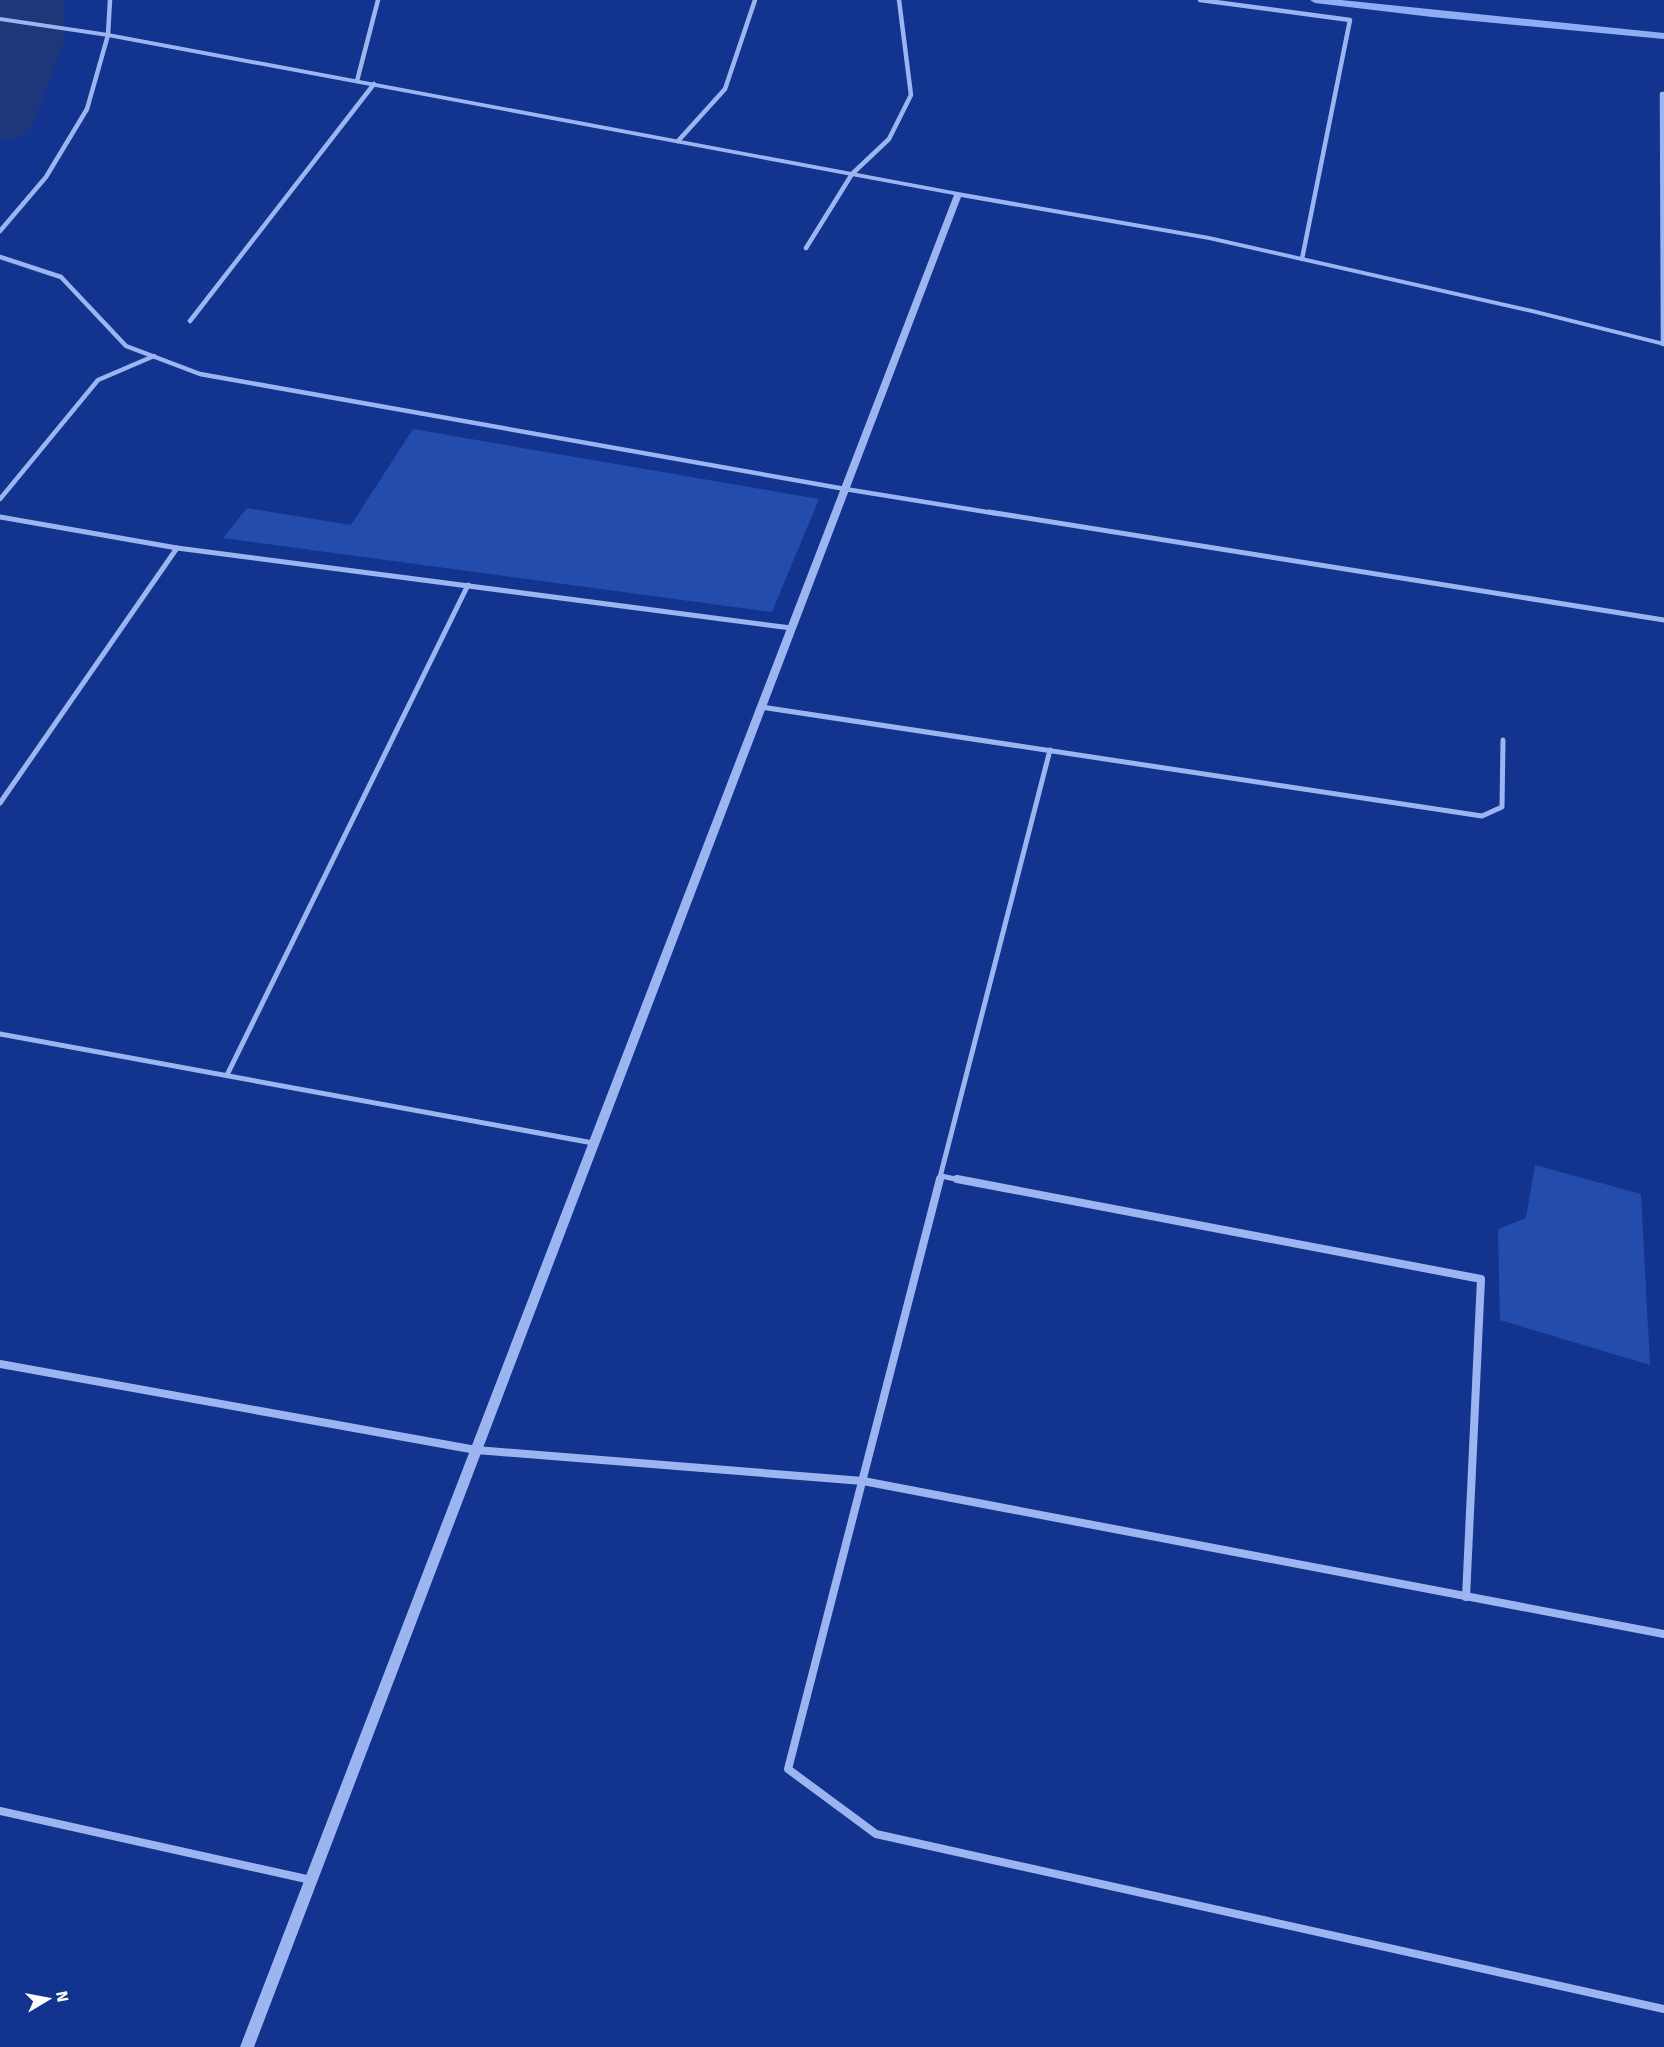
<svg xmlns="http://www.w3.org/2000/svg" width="1664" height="2047" viewBox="0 0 1664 2047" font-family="Signika,sans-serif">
	<rect width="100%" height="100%" fill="#12348e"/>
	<g fill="#244cad">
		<polygon points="413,429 819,499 772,612 223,538 247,508 351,525"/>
		<polygon points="1535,1165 1641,1194 1650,1365 1500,1320 1498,1229 1526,1218"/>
	</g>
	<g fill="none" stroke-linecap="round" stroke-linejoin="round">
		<polygon fill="#8eadf5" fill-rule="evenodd" points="1310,0 1341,0 1664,33 1664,39 1432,17 1315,3"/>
		<polygon fill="#1e377b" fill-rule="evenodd" points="0,0 64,0 64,42 34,121 24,135 0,141"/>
		<g stroke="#9cb5f1" stroke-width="4.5">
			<polyline points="1200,0 1350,20 1302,259"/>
			<polyline points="357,81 378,0"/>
			<polyline points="678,141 725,89 755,0"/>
			<polyline points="0,231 46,177 87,109 108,35 110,0"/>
			<polyline points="806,248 852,174 889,139 911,95 899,0"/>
			<polyline points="0,257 61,277 126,346 200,374 845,489 999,514"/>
			<polyline points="190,321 374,84"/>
			<polyline points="1663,344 1662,94 1664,94"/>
			<polyline points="0,499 98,380 154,356"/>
		</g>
		<g stroke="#9cb5f1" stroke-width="5">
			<polyline points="989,512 1664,620"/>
			<polyline points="0,517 177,548 791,628"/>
			<polyline points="761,707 1482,816 1502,807 1503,740"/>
			<polyline points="0,803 177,548"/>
			<polyline points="0,1034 593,1143"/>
			<polyline points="227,1075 468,585"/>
			<polyline points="941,1176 965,1181"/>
			<polyline points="939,1181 1050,750"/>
		</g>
		<g stroke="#9cb5f1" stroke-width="8">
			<polyline points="940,1179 788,1769 876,1834 1664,2009"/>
			<polyline points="957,1179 1481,1279 1466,1597"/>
			<polyline points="0,1364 476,1450 863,1481 1664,1634"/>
			<polyline points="0,1811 311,1880"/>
		</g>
		<polygon fill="#9cb5f1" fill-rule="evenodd" points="0,17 108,33 958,192 1209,236 1532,309 1664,342 1664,346 1532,313 1209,240 961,197 254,2047 240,2047 954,195 108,37 0,21"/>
	</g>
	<g transform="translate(48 1999) rotate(80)" stroke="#12348e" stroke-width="4.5" paint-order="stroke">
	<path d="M0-4.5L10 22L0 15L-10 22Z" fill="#ffffff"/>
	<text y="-9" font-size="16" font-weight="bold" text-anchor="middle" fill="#ffffff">N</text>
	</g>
</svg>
